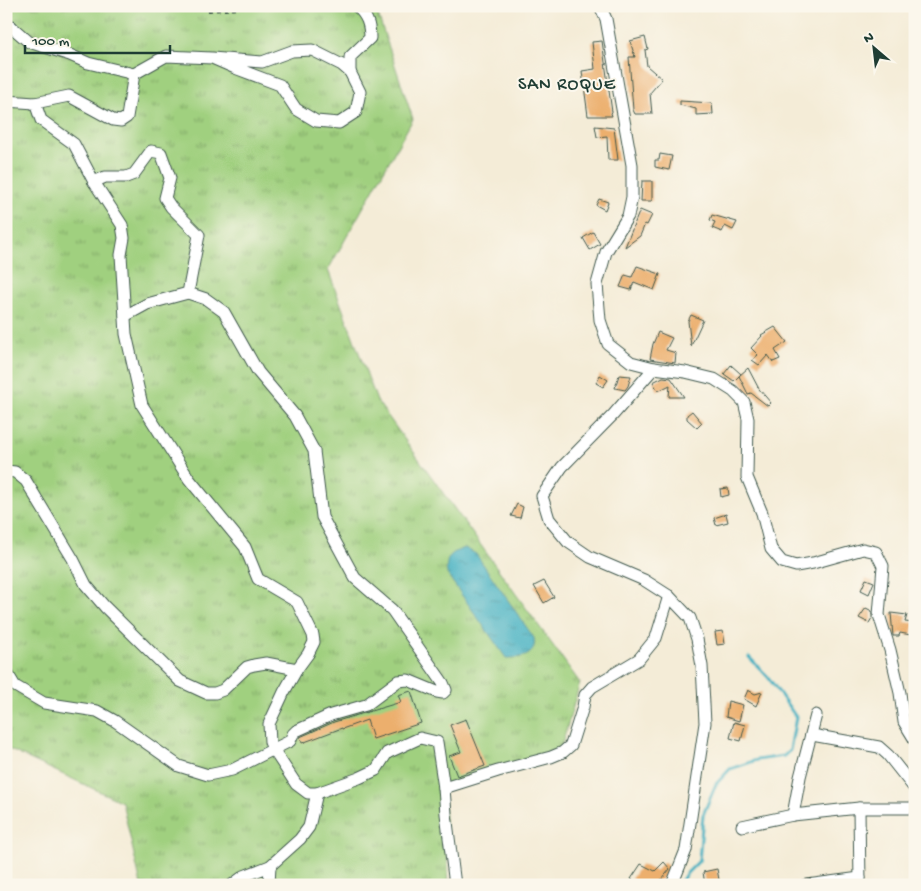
<svg xmlns="http://www.w3.org/2000/svg" width="921" height="891" viewBox="0 0 921 891" font-family="'Gochi Hand',sans-serif">
	<defs>
		<pattern id="grass-tufts" width="24" height="20" patternUnits="userSpaceOnUse" patternTransform="scale(1.25)"><rect width="24" height="20" fill="#a0d07f"/><path d="M3 7l-1-3M5 7V3M7 7l1-3M15 17l-1-3M17 17v-4M19 17l1-3" fill="none" stroke="#82aa69"/></pattern>
		<pattern id="water-ripples" width="26" height="14" patternUnits="userSpaceOnUse" patternTransform="scale(1.25)"><rect width="26" height="14" fill="#44b1c2"/><path d="M2 4q2-2 4 0t4 0M15 11q2-2 4 0t4 0" fill="none" stroke="#38919e"/></pattern>
	</defs>
	<rect width="100%" height="100%" fill="#fbf7ec"/>
	<filter id="ink" filterUnits="userSpaceOnUse"><feTurbulence type="fractalNoise" baseFrequency=".02" numOctaves="2"/><feDisplacementMap in="SourceGraphic" scale="10" xChannelSelector="R" yChannelSelector="G"/><feConvolveMatrix kernelMatrix="1 2 1 2 8 2 1 2 1" color-interpolation-filters="sRGB"/></filter>
	<filter id="wash" filterUnits="userSpaceOnUse"><feTurbulence type="fractalNoise" baseFrequency=".0096" numOctaves="4" result="noise"/><feDisplacementMap in="SourceGraphic" scale="20" xChannelSelector="R" yChannelSelector="G"/><feGaussianBlur stdDeviation="1.12" result="paint"/><feColorMatrix in="noise" values="0 0 0 0 0 0 0 0 0 0 0 0 0 0 0 0 0 1.4 0 .05"/><feComposite in="paint" operator="in"/></filter>
	<g filter="url(#wash)">
		<rect width="100%" height="100%" fill="#f4ecd7"/>
		<polygon fill="url(#grass-tufts)" stroke="#60865a" points="6,6 375,6 413,119 328,270 377,401 580,683 561,748 443,787 449,885 141,885 122,802 6,748"/>
		<path fill="url(#water-ripples)" stroke="#32777b" d="M 465,548 L 476,554 L 534,638 C 537,657 521,658 506,658 L 447,574 C 445,557 450,553 465,548 Z"/>
		<g fill="none" stroke-linecap="round" stroke-linejoin="round">
			<polyline stroke="#44b1c2" stroke-width="3" points="679,885 686,874 699,861 703,815 716,784 730,769 757,760 784,756 790,750 796,717 768,677 749,657"/>
		</g>
		<g id="blocks">
			<g fill="#ecaf6d">
				<polygon points="645,37 648,49 645,50 647,66 662,79 650,93 652,114 635,114 633,110 629,57 635,57 630,41"/>
				<polygon points="602,41 612,112 611,113 612,116 588,116 582,71 595,69 592,42"/>
				<polygon points="680,101 712,103 713,114 696,115 696,109 680,105"/>
				<polygon points="595,126 614,128 618,160 608,160 607,136 597,137"/>
				<polygon points="660,154 672,156 669,170 655,167 655,160 659,160"/>
				<polygon points="642,181 652,181 652,201 641,201"/>
				<polygon points="599,199 608,202 605,210 596,205"/>
				<polygon points="640,210 652,215 647,225 645,224 640,236 625,247"/>
				<polygon points="712,215 737,222 733,230 725,226 722,232 712,228 715,222 710,220"/>
				<polygon points="593,232 600,244 590,250 583,238"/>
				<polygon points="637,266 660,274 654,290 634,282 631,290 620,287 625,275 632,277"/>
				<polygon points="691,315 703,320 691,346 688,321"/>
				<polygon points="775,327 787,342 775,350 780,359 773,362 768,355 759,365 752,360 758,355 751,348 762,336 761,335"/>
				<polygon points="658,332 672,338 666,350 676,353 675,363 650,359 653,344"/>
				<polygon points="731,365 741,374 734,381 724,374"/>
				<polygon points="748,368 759,389 771,403 768,406 751,393 748,394 739,376"/>
				<polygon points="600,375 608,380 603,387 596,383"/>
				<polygon points="619,375 631,376 628,386 625,390 615,388"/>
				<polygon points="663,377 671,378 684,397 669,397 670,385 658,391 653,382"/>
				<polygon points="692,411 702,423 697,428 687,419 687,415"/>
				<polygon points="728,488 729,495 721,497 720,489"/>
				<polygon points="517,504 523,507 520,518 511,516"/>
				<polygon points="726,514 728,522 716,525 714,518"/>
				<polygon points="866,579 874,582 869,594 861,590"/>
				<polygon points="544,581 554,597 544,603 534,586"/>
				<polygon points="866,608 872,611 872,618 869,623 859,618"/>
				<polygon points="891,613 907,615 905,622 914,623 911,635 900,633 899,636 893,636"/>
				<polygon points="723,631 725,644 717,645 715,632"/>
				<polygon points="748,690 755,694 762,692 756,706 744,699"/>
				<polygon points="411,691 421,723 373,739 367,720 342,729 342,728 302,743 300,737 334,722 401,702 398,695"/>
				<polygon points="728,701 743,705 739,721 726,717"/>
				<polygon points="466,719 485,766 457,776 449,756 461,752 450,725"/>
				<polygon points="734,722 745,725 741,741 730,738"/>
				<polygon points="664,862 670,869 657,885 640,885 631,879 641,864 655,871"/>
				<polygon points="717,869 720,885 705,885 703,872"/>
			</g>
		</g>
	</g>
	<g filter="url(#ink)">
		<use href="#blocks" fill-opacity="0" stroke="#3f574c" stroke-width="1"/>
		<g fill="none" stroke-linecap="round" stroke-linejoin="round">
			<defs>
				<g id="minor">
					<polyline points="600,6 606,19 632,165 632,197 628,216 606,252 597,284 600,320 608,344 631,362 654,368 685,372 714,379 733,391 744,402 748,419 747,477 762,513 771,549 782,562 796,566 813,563 863,549 876,552 883,566 879,615 890,650 900,693 904,722 915,740"/>
					<polyline points="6,22 29,42 70,55 88,63 134,74"/>
					<path d="M 350,72 L 350,57 L 370,38 C 370,25 367,15 356,6"/>
					<polyline points="6,101 35,103 41,120 74,144 94,182 122,225 124,238 121,255 126,334 142,405 189,479 245,547 258,579 297,602 313,635 314,642 308,654 297,669 284,692 269,724 270,742 273,749 296,784 308,793 317,793 359,778 376,770 387,753 420,738 437,742 444,788"/>
					<polyline points="35,103 69,96 113,120 121,121 127,117 134,74 166,56 212,58 262,62 292,51 312,50 342,65 350,72 360,92 356,112 339,123 316,121 296,109 280,85 235,68 212,58"/>
					<polyline points="94,182 105,177 126,177 134,174 151,151 161,153 170,178 165,198 171,207 199,235 188,293 147,304 125,316"/>
					<polyline points="654,368 613,415 562,467 542,496 549,519 568,542 590,557 644,580 669,596 690,618 697,639 702,666 705,723 686,850 672,885"/>
					<polyline points="6,471 15,472 26,481 73,559 86,585 105,607 180,681 206,693 215,693 223,690 247,667 254,665 266,663 297,669"/>
					<polyline points="6,671 15,686 44,703 97,711 115,721 179,766 208,775 232,770 290,741 293,734 296,731 331,715 366,705 398,681 408,680 437,692 443,693 446,690 443,683 392,610 355,578 322,517 314,451 295,416 258,372 224,312 206,299 188,293"/>
					<polyline points="812,735 879,747 888,755 915,789"/>
					<polyline points="859,808 860,885"/>
					<polyline points="793,815 800,777 816,715"/>
					<polyline points="742,826 793,815 859,808 915,808"/>
					<polyline points="232,885 244,876 270,866 300,839 309,827 317,793"/>
					<polyline points="269,885 270,866"/>
					<polyline points="455,885 446,814 444,788 498,771 551,757 563,752 571,745 583,707 585,695 592,687 639,659 656,638 669,596"/>
					<polyline points="807,885 860,878"/>
				</g>
			</defs>
			<use href="#minor" stroke="#3f574c" stroke-width="13"/>
			<polyline stroke="#3f574c" stroke-width="2" stroke-dasharray="4 4" stroke-linecap="butt" points="208,11 238,9 241,6"/>
			<use href="#minor" stroke="#fff" stroke-width="11"/>
		</g>
	</g>
	<g text-anchor="middle" dominant-baseline="central" stroke-width="4" stroke-linejoin="round" paint-order="stroke">
		<g font-size="18" letter-spacing="1" fill="#1f3d34" stroke="#fbf7ec">
			<text x="567" y="85">SAN ROQUE</text>
		</g>
	</g>
	<rect width="921" height="891" fill="none" stroke="#fbf7ec" stroke-width="25"/>
	<g transform="translate(874 48) rotate(332)" stroke="#fbf7ec" stroke-width="4" paint-order="stroke">
	<path d="M0-4L9 19L0 12L-9 19Z" fill="#1f3d34"/>
	<text y="-8" font-size="14" font-weight="bold" text-anchor="middle" fill="#1f3d34">N</text>
	</g>
	<path d="M25 45v8h145v-8" fill="none" stroke="#1f3d34" stroke-width="2.5"/>
	<text x="32" y="45" font-size="15" fill="#1f3d34" stroke="#fbf7ec" stroke-width="4" paint-order="stroke">100 m</text>
</svg>
